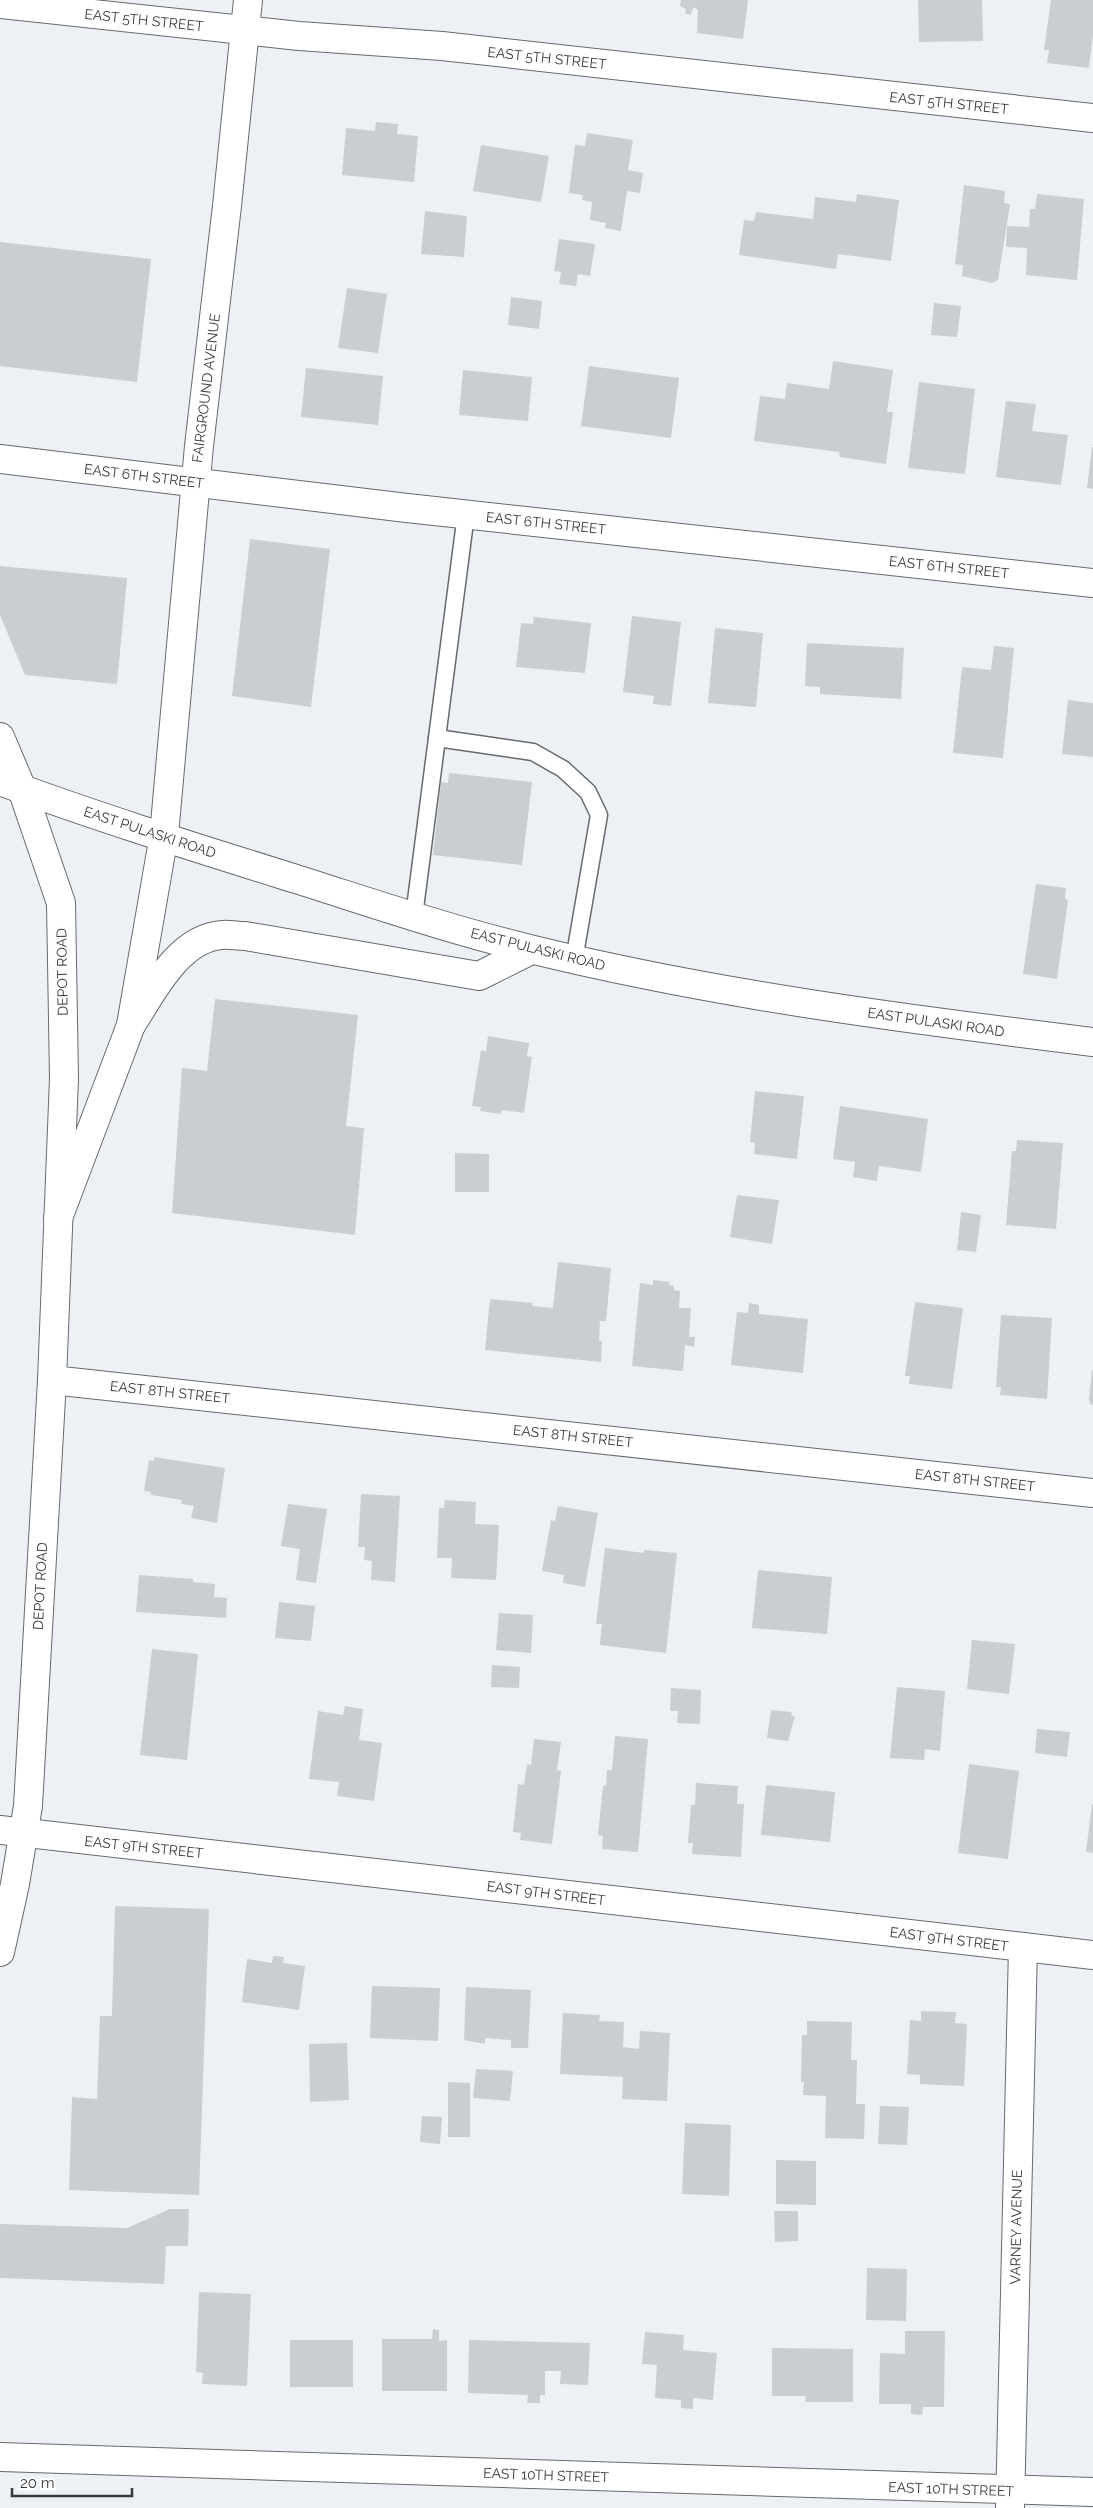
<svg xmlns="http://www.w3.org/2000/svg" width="1093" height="2508" viewBox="0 0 1093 2508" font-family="Raleway,sans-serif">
	<rect width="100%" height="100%" fill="#edf1f5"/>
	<g fill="#caced1">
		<polygon points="681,0 748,0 743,39 697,33 698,10 694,7 690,15 685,13 686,9 680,6"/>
		<polygon points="918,0 982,0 983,41 919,42"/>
		<polygon points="1051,0 1093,0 1093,35 1089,68 1047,63 1049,50 1044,50"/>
		<polygon points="376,122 398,124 397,134 418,136 414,182 342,175 346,128 375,131"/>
		<polygon points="587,133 633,140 628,170 643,173 640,193 627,191 621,231 605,228 606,223 590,220 592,202 582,200 583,195 569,193 575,145 585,146"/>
		<polygon points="481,145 549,156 541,202 473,191"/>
		<polygon points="964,185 1005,191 1004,203 1010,204 998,280 992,283 962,276 963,265 955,264"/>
		<polygon points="857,194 899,200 891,261 838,254 836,269 739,255 744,220 754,221 756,212 813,219 815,197 856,202"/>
		<polygon points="1037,194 1084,199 1077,280 1026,275 1027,248 1006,247 1007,226 1029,227 1030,209 1035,209"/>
		<polygon points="425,211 467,216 464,257 421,254"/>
		<polygon points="559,239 595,244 590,276 578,274 576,286 559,284 561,272 554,271"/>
		<polygon points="0,242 151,259 137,382 0,366"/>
		<polygon points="347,288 387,294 378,353 338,348"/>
		<polygon points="511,297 542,301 539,329 508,325"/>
		<polygon points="934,303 961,306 957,337 931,335"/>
		<polygon points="833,361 893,370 887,412 893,412 886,464 840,457 839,452 754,441 760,396 785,399 787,383 829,389"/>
		<polygon points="589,366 679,378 671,438 581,426"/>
		<polygon points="306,368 383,376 378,425 301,417"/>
		<polygon points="463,370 532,377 528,421 459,415"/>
		<polygon points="919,382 975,389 965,474 908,468"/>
		<polygon points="1006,401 1036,404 1032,431 1068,435 1061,485 996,477"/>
		<polygon points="1092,447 1093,447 1093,489 1087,488"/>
		<polygon points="250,539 330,549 311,707 232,696"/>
		<polygon points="0,566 127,578 117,684 25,675 0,615"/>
		<polygon points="632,616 681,622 671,706 653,704 654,696 623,692"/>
		<polygon points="534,617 591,623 585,673 516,667 521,623 533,624"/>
		<polygon points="715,628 763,633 756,707 708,703"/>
		<polygon points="807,643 904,648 901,699 820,694 820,687 805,686"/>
		<polygon points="994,646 1014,648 1003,758 953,753 962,667 991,670"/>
		<polygon points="1068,700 1093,703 1093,757 1062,754"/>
		<polygon points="449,773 532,782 522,865 433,855 441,782 448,783"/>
		<polygon points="1036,884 1066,888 1065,899 1068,900 1057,979 1023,974"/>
		<polygon points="215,999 358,1015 346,1126 364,1128 355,1235 172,1213 182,1068 207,1071"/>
		<polygon points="488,1036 529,1043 527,1056 532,1057 524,1113 502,1110 501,1114 480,1111 481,1107 472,1106 481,1050 486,1052"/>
		<polygon points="755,1091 804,1096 797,1159 754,1154 755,1143 750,1142"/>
		<polygon points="840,1106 928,1119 921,1172 879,1166 877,1181 853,1177 855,1162 833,1159"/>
		<polygon points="1017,1140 1063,1143 1056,1229 1006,1225 1012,1151 1016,1151"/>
		<polygon points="455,1153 489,1154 489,1192 455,1192"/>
		<polygon points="737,1195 779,1200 772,1244 730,1237"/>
		<polygon points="961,1212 981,1215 976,1252 957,1250"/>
		<polygon points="558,1262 611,1268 606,1321 600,1321 599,1341 602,1341 601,1362 485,1350 490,1299 533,1303 532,1306 553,1308"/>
		<polygon points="653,1280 670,1282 669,1285 674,1286 674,1290 680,1291 679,1308 691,1308 689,1337 695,1337 694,1347 685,1345 683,1371 632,1366 640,1283 653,1285"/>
		<polygon points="915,1302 963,1308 952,1389 909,1384 910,1376 905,1376"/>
		<polygon points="749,1303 759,1305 759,1314 808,1319 803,1373 731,1365 737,1312 748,1313"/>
		<polygon points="1001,1315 1052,1318 1047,1399 1000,1395 1001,1387 996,1387"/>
		<polygon points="1092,1370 1093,1370 1093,1405 1090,1404 1089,1399"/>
		<polygon points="154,1457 225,1468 217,1523 191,1518 194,1506 181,1504 182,1500 151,1495 151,1492 144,1491 149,1460 154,1461"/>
		<polygon points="361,1494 400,1496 395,1582 371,1580 372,1561 364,1560 365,1547 358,1547"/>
		<polygon points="445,1500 476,1502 475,1524 499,1525 496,1580 451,1578 452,1558 437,1558 439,1508 444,1508"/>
		<polygon points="288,1504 327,1509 316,1583 296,1580 300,1549 281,1546"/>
		<polygon points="558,1506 598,1513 585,1587 563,1583 564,1575 542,1571 551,1520 555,1521"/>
		<polygon points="605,1548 644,1553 644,1550 677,1553 666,1653 600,1645 602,1624 596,1624"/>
		<polygon points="758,1570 832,1577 827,1634 752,1628"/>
		<polygon points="139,1575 193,1579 193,1582 215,1584 214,1597 227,1598 226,1618 136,1612"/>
		<polygon points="279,1602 315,1606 311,1641 275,1638"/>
		<polygon points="499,1613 533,1615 531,1653 496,1650"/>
		<polygon points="972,1640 1015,1644 1009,1694 967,1689"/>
		<polygon points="152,1649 198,1654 187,1760 140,1755"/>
		<polygon points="492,1665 520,1667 519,1688 491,1687"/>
		<polygon points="897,1687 945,1691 940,1751 925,1749 924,1760 890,1758"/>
		<polygon points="671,1688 701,1690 700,1724 677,1723 678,1711 670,1711"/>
		<polygon points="345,1706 363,1709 359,1740 382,1743 374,1801 337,1796 339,1782 309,1779 318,1711 343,1715"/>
		<polygon points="771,1710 792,1712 791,1716 795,1716 788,1741 767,1738"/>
		<polygon points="1037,1729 1070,1732 1067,1757 1035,1753"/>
		<polygon points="615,1736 648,1739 638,1852 602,1849 603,1836 598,1835 603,1786 606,1786 607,1770 612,1770"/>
		<polygon points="534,1739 561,1742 557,1770 561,1771 552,1844 520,1840 521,1833 513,1832 518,1784 524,1785 527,1764 531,1765"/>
		<polygon points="969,1764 1019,1771 1008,1859 958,1853"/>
		<polygon points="696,1783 738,1786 737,1804 744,1804 741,1857 692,1854 693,1843 688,1843 691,1805 695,1805"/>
		<polygon points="766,1785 835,1792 830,1842 761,1835"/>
		<polygon points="1092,1804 1093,1805 1093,1853 1086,1852"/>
		<polygon points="115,1906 209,1909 199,2195 69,2190 72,2097 97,2099 100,2016 112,2016"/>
		<polygon points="273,1956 284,1957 283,1963 305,1966 299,2010 242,2002 247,1959 272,1963"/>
		<polygon points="372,1986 440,1988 438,2041 370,2038"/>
		<polygon points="466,1987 531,1990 528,2048 511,2048 511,2040 485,2038 485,2044 464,2040"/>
		<polygon points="921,2011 956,2012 955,2023 967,2024 964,2086 920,2084 920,2075 907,2074 910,2020 921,2021"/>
		<polygon points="563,2013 600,2015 599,2021 624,2022 623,2047 639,2049 640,2031 670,2033 667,2101 622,2099 623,2077 560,2074"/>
		<polygon points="807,2021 852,2022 851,2060 857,2060 856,2104 865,2104 864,2139 825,2138 826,2096 803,2095 804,2082 801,2082 802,2035 807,2035"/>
		<polygon points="347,2043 349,2100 310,2102 309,2044"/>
		<polygon points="476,2069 513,2071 510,2101 473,2098"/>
		<polygon points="448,2082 470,2083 470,2137 448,2137"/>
		<polygon points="880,2106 909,2107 907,2145 878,2144"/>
		<polygon points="422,2116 442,2117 440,2144 420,2142"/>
		<polygon points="685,2123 731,2125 729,2196 682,2194"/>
		<polygon points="776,2160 816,2161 816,2205 776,2204"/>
		<polygon points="170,2209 189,2209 188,2246 166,2246 164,2284 0,2278 0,2224 127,2228"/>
		<polygon points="774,2211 798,2211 798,2241 775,2242"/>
		<polygon points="867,2268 907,2269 906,2321 866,2320"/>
		<polygon points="199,2292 251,2294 247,2386 202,2384 203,2373 196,2372"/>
		<polygon points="433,2329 439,2330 439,2341 447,2340 447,2391 382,2391 382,2339 432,2339"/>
		<polygon points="905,2331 945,2331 944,2407 923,2407 922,2415 911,2414 911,2404 879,2404 880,2353 905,2354"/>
		<polygon points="645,2332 684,2335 683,2350 717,2353 713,2400 693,2398 693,2409 681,2408 681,2400 655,2398 657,2365 642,2364"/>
		<rect x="290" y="2340" width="63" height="47"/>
		<polygon points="469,2340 590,2343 588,2385 560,2384 561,2371 545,2371 545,2395 540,2395 540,2403 527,2403 528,2395 468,2393"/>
		<polygon points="772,2348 853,2349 853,2402 805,2402 806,2396 772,2396"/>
	</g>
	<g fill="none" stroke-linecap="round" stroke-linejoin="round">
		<defs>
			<g id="service">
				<polyline points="466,514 437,738 533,752 563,769 588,792 599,815 574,960"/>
				<polyline points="414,916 437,738"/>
			</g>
			<g id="minor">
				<polyline points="0,4 299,36 442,46 1093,118"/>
				<polyline points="0,459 407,508 1093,583"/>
				<polyline points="0,737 22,789 61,903 64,1078 52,1380 1093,1493"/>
				<polyline points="164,835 199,446 227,206 248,0"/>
				<polyline points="0,1830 1093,1955"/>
				<polyline points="0,2457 1093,2492"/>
				<polyline points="1010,2508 1023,1947"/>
			</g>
			<g id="tertiary">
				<polyline points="58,1218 131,1025 164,835"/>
				<polyline points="0,1952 15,1884 28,1806 52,1380"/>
			</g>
			<g id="secondary">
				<path d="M 0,781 C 97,817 197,848 296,879 C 375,904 454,931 534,950 C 718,995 906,1019 1093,1042"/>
				<path d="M 131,1025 C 152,993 178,938 222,935 C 229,934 237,936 245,936 L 479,976 L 531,950"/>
			</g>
		</defs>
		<use href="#service" stroke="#666a6d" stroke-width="19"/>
		<use href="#minor" stroke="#666a6d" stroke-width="30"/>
		<use href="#tertiary" stroke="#666a6d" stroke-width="30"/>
		<use href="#secondary" stroke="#666a6d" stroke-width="30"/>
		<use href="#service" stroke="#fff" stroke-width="16"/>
		<use href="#minor" stroke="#fff" stroke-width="28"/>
		<use href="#tertiary" stroke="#fff" stroke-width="28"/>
		<use href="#secondary" stroke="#fff" stroke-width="28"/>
	</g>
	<g text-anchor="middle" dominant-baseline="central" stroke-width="5" stroke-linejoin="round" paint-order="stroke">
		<g font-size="14" fill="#383a3b" stroke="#fdfeff">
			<text transform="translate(144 20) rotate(6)">EAST 5TH STREET</text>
			<text transform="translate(547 58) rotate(6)">EAST 5TH STREET</text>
			<text transform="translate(949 103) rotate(6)">EAST 5TH STREET</text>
			<text transform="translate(206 388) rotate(-83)">FAIRGROUND AVENUE</text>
			<text transform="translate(144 476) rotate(7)">EAST 6TH STREET</text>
			<text transform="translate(546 523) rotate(6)">EAST 6TH STREET</text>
			<text transform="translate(949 567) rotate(6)">EAST 6TH STREET</text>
			<text transform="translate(150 832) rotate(18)">EAST PULASKI ROAD</text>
			<text transform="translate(538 949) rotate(14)">EAST PULASKI ROAD</text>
			<text transform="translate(62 972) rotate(-91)">DEPOT ROAD</text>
			<text transform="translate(936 1022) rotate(8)">EAST PULASKI ROAD</text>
			<text transform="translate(170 1392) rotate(6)">EAST 8TH STREET</text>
			<text transform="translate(573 1436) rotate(6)">EAST 8TH STREET</text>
			<text transform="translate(975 1480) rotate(6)">EAST 8TH STREET</text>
			<text transform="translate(40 1586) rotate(-87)">DEPOT ROAD</text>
			<text transform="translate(144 1847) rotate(6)">EAST 9TH STREET</text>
			<text transform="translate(546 1893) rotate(7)">EAST 9TH STREET</text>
			<text transform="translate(949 1939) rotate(7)">EAST 9TH STREET</text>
			<text transform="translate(1016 2227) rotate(-89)">VARNEY AVENUE</text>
			<text transform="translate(546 2475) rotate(2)">EAST 10TH STREET</text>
			<text transform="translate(951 2489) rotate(2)">EAST 10TH STREET</text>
		</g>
	</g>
	<path d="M12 2488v8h120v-8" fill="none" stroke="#383a3b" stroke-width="2.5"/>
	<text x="20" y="2488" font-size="15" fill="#383a3b" stroke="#fdfeff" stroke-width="4" paint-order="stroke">20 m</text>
</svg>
